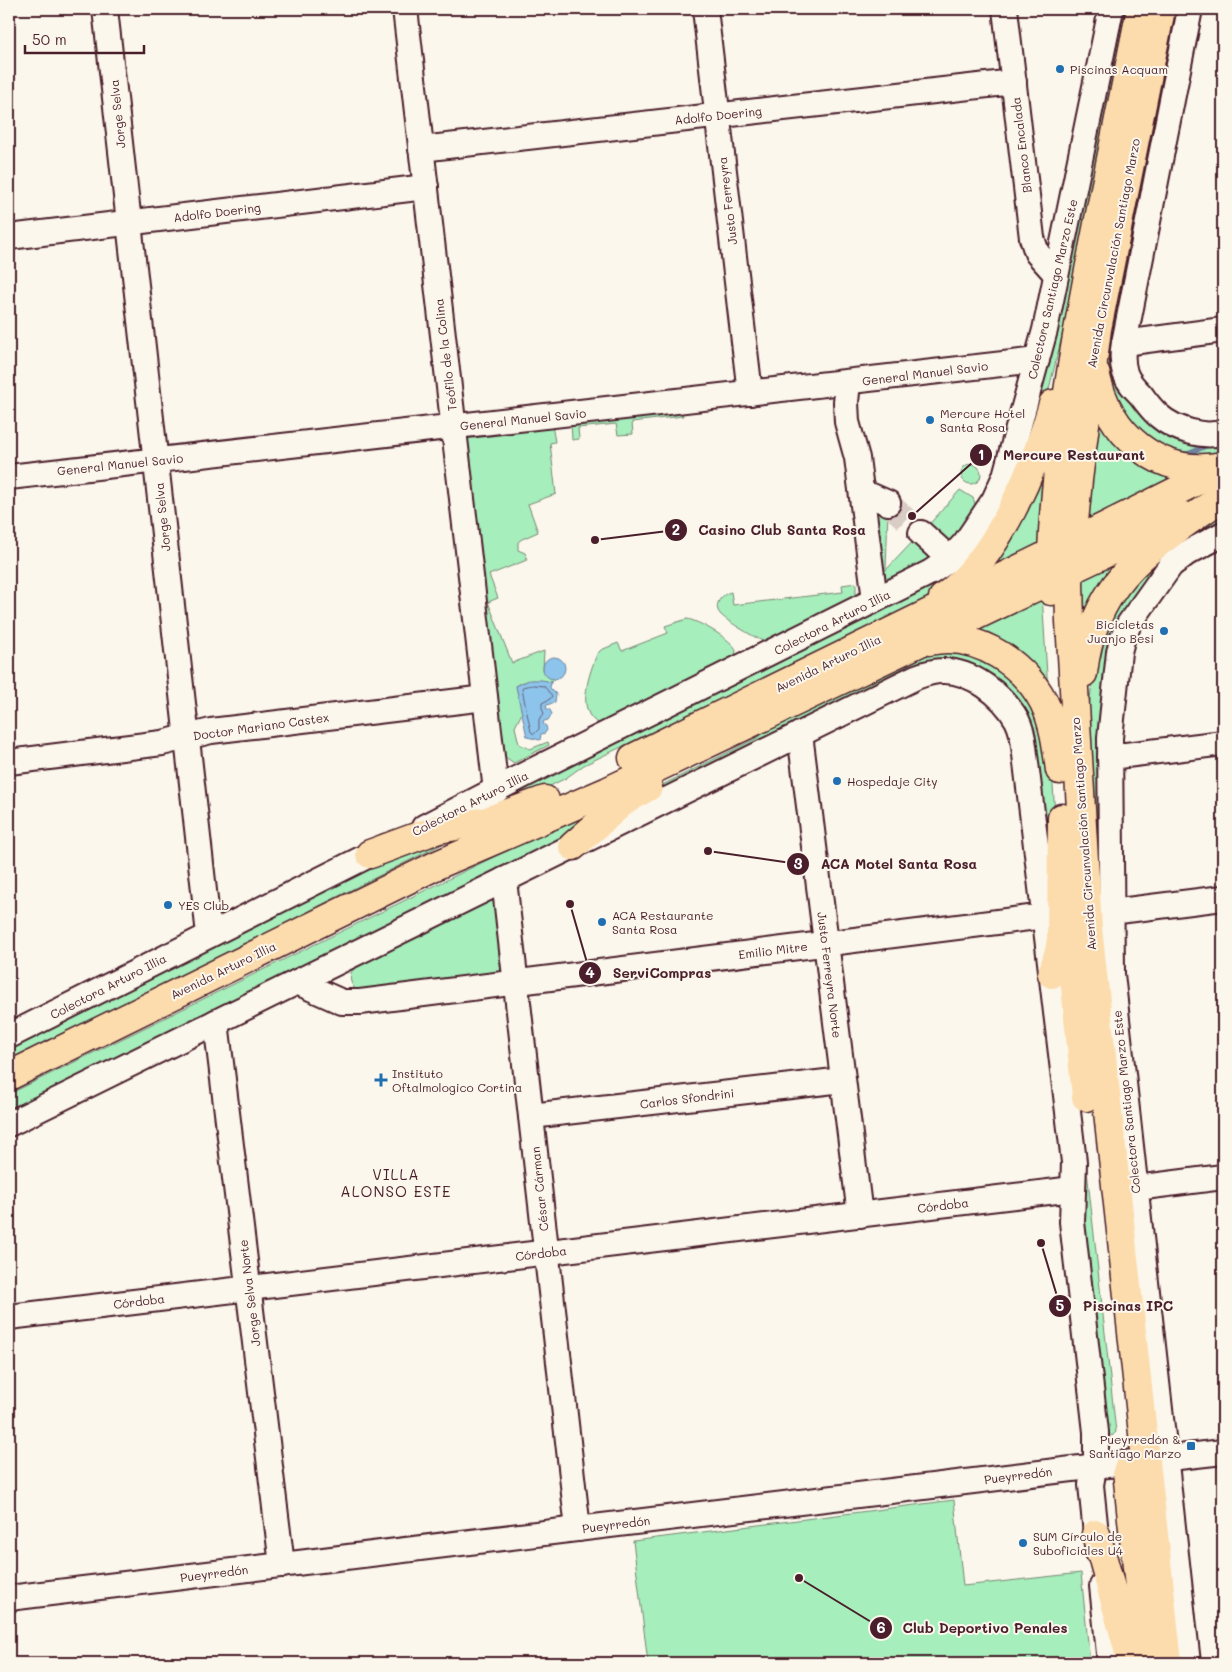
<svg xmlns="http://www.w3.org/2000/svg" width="1232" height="1672" viewBox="0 0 1232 1672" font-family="Mali,sans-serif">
	<rect width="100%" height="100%" fill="#fbf7ec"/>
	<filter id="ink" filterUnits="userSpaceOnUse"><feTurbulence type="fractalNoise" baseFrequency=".02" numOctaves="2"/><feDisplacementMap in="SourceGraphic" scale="10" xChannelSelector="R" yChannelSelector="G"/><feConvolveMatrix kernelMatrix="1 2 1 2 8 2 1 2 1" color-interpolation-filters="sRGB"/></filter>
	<g filter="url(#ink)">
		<g fill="#a6eebb" stroke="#788673">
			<polygon points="1121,9 1129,9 1125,45 1073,292 1043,413 1030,453 1006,504 972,556 952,580 938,592 918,604 584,765 566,778 496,813 475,819 453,822 489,805 526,782 944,576 952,571 963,559 1006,495 1012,482 1054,338"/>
			<polygon points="1165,76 1126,391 1223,439 1223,460 1194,463 1130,429 1102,366 1140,146"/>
			<polygon points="681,410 683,416 632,422 633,434 618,435 616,424 578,428 579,439 572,440 571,423"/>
			<polygon points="1096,416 1188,474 1081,530"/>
			<path d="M 552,425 L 555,442 L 550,443 L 556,494 L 528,504 L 538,532 L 522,539 L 518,542 L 518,550 L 525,553 L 527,560 L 489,575 L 498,598 L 488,602 L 512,663 L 544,651 L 543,670 L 550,678 L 554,679 L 551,682 C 539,680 527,678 516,686 L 522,713 L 515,727 L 519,744 L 530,749 L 548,742 L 549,745 L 514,763 L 505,757 L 504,749 L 498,750 L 463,440 L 470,432 Z"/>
			<polygon points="1046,454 1042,550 971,584"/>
			<circle cx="971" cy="474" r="10"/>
			<polygon points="960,490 973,498 977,509 952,541 947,542 925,529"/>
			<polygon points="870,508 888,511 886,570 918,536 930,555 929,560 885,586"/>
			<polygon points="1223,511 1223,527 1162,563 1104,724 1149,1439 1095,928 1089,708 1096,646 1129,581"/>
			<polygon points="1137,552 1082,634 1078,579"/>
			<path d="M 856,583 L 856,595 L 851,599 L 765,642 C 757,639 727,621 721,615 C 712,606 721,594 731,592 L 733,605 L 843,592 L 842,585 Z"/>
			<polygon points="1042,594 1048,691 965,633"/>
			<path d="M 687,619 C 697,620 733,640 736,650 L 735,657 L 600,724 C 574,713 590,672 597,654 L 601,650 L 618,643 L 622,651 L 668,633 L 665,626 Z"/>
			<polygon points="930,648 983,657 1030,694 1052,770 1056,830 1057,928 1034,752 967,667 632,807 654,789 755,739 805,706"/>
			<polygon points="614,798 562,841 9,1113 9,1094"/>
			<polygon points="472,829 9,1062 9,1045 415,842"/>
			<path d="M 489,900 L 495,901 L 500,906 L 503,974 L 357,991 C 349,983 348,975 355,966 Z"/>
			<polygon points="1063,955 1116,1432 1112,1436 1108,1433 1081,1211"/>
			<polygon points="954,1500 963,1586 1081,1573 1090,1663 648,1663 633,1541"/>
		</g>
		<g fill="#8dc4eb" stroke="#72829e">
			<circle cx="554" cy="668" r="11"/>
			<polygon points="529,680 542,680 551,682 550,688 556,694 555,702 547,705 546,708 550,710 552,714 548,720 544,721 543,724 546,726 547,730 545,733 541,734 540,740 527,737 516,686"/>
		</g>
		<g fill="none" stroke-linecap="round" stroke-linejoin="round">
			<polygon stroke="#656178" stroke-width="1" points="534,685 544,686 552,696 550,699 542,703 542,708 544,714 539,719 539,729 534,734 531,732 522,689 523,687"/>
			<polyline stroke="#72829e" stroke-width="5" points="1185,455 1211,444"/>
			<polyline stroke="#d8ccc5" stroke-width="24" stroke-dasharray="24 12" stroke-linecap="butt" points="888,503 921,533"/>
			<defs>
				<g id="minor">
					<polyline points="105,9 209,935"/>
					<polyline points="405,9 496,791"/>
					<polyline points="705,9 750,393"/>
					<polyline points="1005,9 1032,238 1037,253 1056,274"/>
					<path d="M 1190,9 L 1124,343 C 1122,353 1122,363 1125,373 C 1128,382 1135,389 1141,395 C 1146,402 1152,410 1159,416 C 1174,429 1204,439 1223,432"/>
					<polyline points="421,149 1014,82"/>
					<polyline points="9,237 426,187"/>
					<polyline points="1124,343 1223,330"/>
					<polyline points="848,382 846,402 847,422 857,458 875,600"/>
					<polyline points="9,477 1037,360"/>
					<polyline points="862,495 872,496 888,503"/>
					<polyline points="921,533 950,559"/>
					<polyline points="800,734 860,1215"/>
					<polyline points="1110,757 1223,743"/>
					<polyline points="9,762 162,743 211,731 485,698"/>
					<polyline points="424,827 524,775 931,572 950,559 965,543 994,500 1005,476 1045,330 1111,9"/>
					<polyline points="504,880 578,1529"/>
					<polyline points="1111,912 1223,898"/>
					<polyline points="297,982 342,1002 360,1002 1045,916"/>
					<polyline points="216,1022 282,1565"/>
					<polyline points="9,1036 387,846"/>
					<polyline points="531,1116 843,1080"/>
					<path d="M 9,1124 L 916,677 C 924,674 933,671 942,671 C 971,670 1003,695 1017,720 C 1021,728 1023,737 1024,746 L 1074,1162 L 1072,1222 L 1096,1432 L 1096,1456 L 1091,1485 L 1098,1553"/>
					<polyline points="1136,1188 1223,1177"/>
					<polyline points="9,1317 1073,1189"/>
					<polyline points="1102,1586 1110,1663"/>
					<polyline points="9,1598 1072,1469 1223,1452"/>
					<polyline points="1188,1663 1112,974 1110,738 1119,652 1123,637 1129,624 1171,565 1187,553 1223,534"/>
				</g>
				<g id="major">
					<polyline points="1072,543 1223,468"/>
					<polyline points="1070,570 1184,516"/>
				</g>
				<g id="highway">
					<polyline points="1161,9 1097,329 1078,480 1072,543 1069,583 1070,621 1088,928 1168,1663"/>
					<path d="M 1095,372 C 1107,434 1159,479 1223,466"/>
					<path d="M 1051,591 C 1052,467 1074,345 1098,224 C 1112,152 1127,81 1141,9"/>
					<path d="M 943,598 C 998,559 1035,467 1053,404"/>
					<path d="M 929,641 C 977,630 1029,666 1047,709 C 1055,729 1057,749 1060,770"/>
					<path d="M 1083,673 C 1093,580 1151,547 1221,498"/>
					<polyline points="633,758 1066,546"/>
					<polyline points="573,846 623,802 648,787"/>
					<polyline points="370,854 427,833 439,829 487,821 545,800"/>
					<polyline points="1068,916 1086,1097"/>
					<polyline points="1052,974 1059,951 1061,939 1062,818"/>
					<polyline points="9,1076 437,865 608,791 1067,572"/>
					<polyline points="1127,1471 1147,1663"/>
					<polyline points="1096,1534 1132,1663"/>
				</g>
			</defs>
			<use href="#minor" stroke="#4a1f2b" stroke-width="28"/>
			<use href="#major" stroke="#4a1f2b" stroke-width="31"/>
			<use href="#highway" stroke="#4a1f2b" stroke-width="31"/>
			<use href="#minor" stroke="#fbf7ec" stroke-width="24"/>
			<use href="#major" stroke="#fcdcac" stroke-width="28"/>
			<use href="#highway" stroke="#fcdcac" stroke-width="28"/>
		</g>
	</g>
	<g fill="#1f6fb2" stroke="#fbf7ec" stroke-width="2">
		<circle cx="1060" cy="69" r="5"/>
		<circle cx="930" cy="420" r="5"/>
		<circle cx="1164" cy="631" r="5"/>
		<circle cx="837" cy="781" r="5"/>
		<circle cx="168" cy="905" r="5"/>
		<circle cx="602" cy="922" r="5"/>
		<path d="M378.5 1072.5h5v5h5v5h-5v5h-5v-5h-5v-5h5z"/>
		<rect x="1186" y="1441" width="10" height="10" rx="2.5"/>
		<circle cx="1023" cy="1543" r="5"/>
	</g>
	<g text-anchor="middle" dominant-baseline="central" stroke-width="4" stroke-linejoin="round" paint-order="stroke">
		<g font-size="12" fill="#4a1f2b" stroke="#fbf7ec" text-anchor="start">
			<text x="1070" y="69">Piscinas Acquam</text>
			<text x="940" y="413">Mercure Hotel<tspan x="940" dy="14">Santa Rosa</tspan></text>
			<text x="1154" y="624" text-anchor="end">Bicicletas<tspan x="1154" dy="14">Juanjo Besi</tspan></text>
			<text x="847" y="781">Hospedaje City</text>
			<text x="178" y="905">YES Club</text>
			<text x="612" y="915">ACA Restaurante<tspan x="612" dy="14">Santa Rosa</tspan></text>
			<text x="392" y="1073">Instituto<tspan x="392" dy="14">Oftalmologico Cortina</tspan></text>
			<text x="1181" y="1439" text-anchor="end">Pueyrredón &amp;<tspan x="1181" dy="14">Santiago Marzo</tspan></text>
			<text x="1033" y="1536">SUM Círculo de<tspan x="1033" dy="14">Suboficiales U4</tspan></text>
		</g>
		<g font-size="12" fill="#4a1f2b" stroke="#fbf7ec">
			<text transform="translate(117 114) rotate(-96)">Jorge Selva</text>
			<text transform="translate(718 115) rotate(-6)">Adolfo Doering</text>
			<text transform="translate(1021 145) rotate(-97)">Blanco Encalada</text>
			<text transform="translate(727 201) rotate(-97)">Justo Ferreyra</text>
			<text transform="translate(217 212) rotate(-7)">Adolfo Doering</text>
			<text transform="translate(1113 253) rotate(-79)">Avenida Circunvalación Santiago Marzo</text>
			<text transform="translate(1052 289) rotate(-77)">Colectora Santiago Marzo Este</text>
			<text transform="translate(445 355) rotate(-97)">Teófilo de la Colina</text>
			<text transform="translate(925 373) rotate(-7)">General Manuel Savio</text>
			<text transform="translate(523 419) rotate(-6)">General Manuel Savio</text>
			<text transform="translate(120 464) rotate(-6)">General Manuel Savio</text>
			<text transform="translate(162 517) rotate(-96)">Jorge Selva</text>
			<text transform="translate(832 622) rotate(-27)">Colectora Arturo Illia</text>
			<text transform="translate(828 663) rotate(-26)">Avenida Arturo Illia</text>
			<text transform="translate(261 726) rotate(-8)">Doctor Mariano Castex</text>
			<text transform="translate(470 803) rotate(-27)">Colectora Arturo Illia</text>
			<text transform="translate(1083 834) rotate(-94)">Avenida Circunvalación Santiago Marzo</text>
			<text transform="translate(773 950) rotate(-7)">Emilio Mitre</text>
			<text transform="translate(223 970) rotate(-26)">Avenida Arturo Illia</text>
			<text transform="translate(830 975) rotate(83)">Justo Ferreyra Norte</text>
			<text transform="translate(108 986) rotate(-27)">Colectora Arturo Illia</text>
			<text transform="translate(687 1098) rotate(-7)">Carlos Sfondrini</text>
			<text transform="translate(1126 1102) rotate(-96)">Colectora Santiago Marzo Este</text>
			<text transform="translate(539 1189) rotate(-96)">César Cárman</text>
			<text transform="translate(943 1205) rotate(-7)">Córdoba</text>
			<text transform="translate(541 1253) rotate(-7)">Córdoba</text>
			<text transform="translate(249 1293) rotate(-97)">Jorge Selva Norte</text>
			<text transform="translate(139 1301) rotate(-7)">Córdoba</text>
			<text transform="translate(1018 1475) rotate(-7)">Pueyrredón</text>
			<text transform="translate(616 1524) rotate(-7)">Pueyrredón</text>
			<text transform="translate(214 1573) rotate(-7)">Pueyrredón</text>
		</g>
		<g font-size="15" letter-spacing="1" fill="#4a1f2b" stroke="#fbf7ec">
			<text x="396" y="1174">VILLA<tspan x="396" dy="17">ALONSO ESTE</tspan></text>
		</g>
	</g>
	<path fill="none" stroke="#4a1f2b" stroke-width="2" d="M912 516L981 455M595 540L676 530M708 851L798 864M570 904L590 973M1041 1243L1060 1306M799 1578L881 1628"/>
	<g fill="#4a1f2b" stroke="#fbf7ec" stroke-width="2">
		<circle cx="912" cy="516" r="5"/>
		<circle cx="595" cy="540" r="5"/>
		<circle cx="708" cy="851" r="5"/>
		<circle cx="570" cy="904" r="5"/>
		<circle cx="1041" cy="1243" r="5"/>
		<circle cx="799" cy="1578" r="5"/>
		<circle cx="981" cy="455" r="12"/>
		<circle cx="676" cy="530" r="12"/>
		<circle cx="798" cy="864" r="12"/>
		<circle cx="590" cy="973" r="12"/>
		<circle cx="1060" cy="1306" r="12"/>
		<circle cx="881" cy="1628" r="12"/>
	</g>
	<g font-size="15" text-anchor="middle" font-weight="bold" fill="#fff">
		<text x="981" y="460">1</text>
		<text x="676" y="535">2</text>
		<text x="798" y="869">3</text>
		<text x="590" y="978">4</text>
		<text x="1060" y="1311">5</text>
		<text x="881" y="1633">6</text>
	</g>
	<g font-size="14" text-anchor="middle" font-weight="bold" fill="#4a1f2b" stroke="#fbf7ec" stroke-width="4" stroke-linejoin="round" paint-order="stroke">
		<text x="1074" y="460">Mercure Restaurant</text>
		<text x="782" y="535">Casino Club Santa Rosa</text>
		<text x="899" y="869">ACA Motel Santa Rosa</text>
		<text x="662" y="978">ServiCompras</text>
		<text x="1128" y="1311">Piscinas IPC</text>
		<text x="985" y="1633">Club Deportivo Penales</text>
	</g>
	<rect width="1232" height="1672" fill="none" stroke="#fbf7ec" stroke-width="30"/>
	<rect x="15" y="15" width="1202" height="1642" fill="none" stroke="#4a1f2b" stroke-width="2" filter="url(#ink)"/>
	<path d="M25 45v8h119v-8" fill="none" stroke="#4a1f2b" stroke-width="2.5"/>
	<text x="32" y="45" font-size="15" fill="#4a1f2b" stroke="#fbf7ec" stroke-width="4" paint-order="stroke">50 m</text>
</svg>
